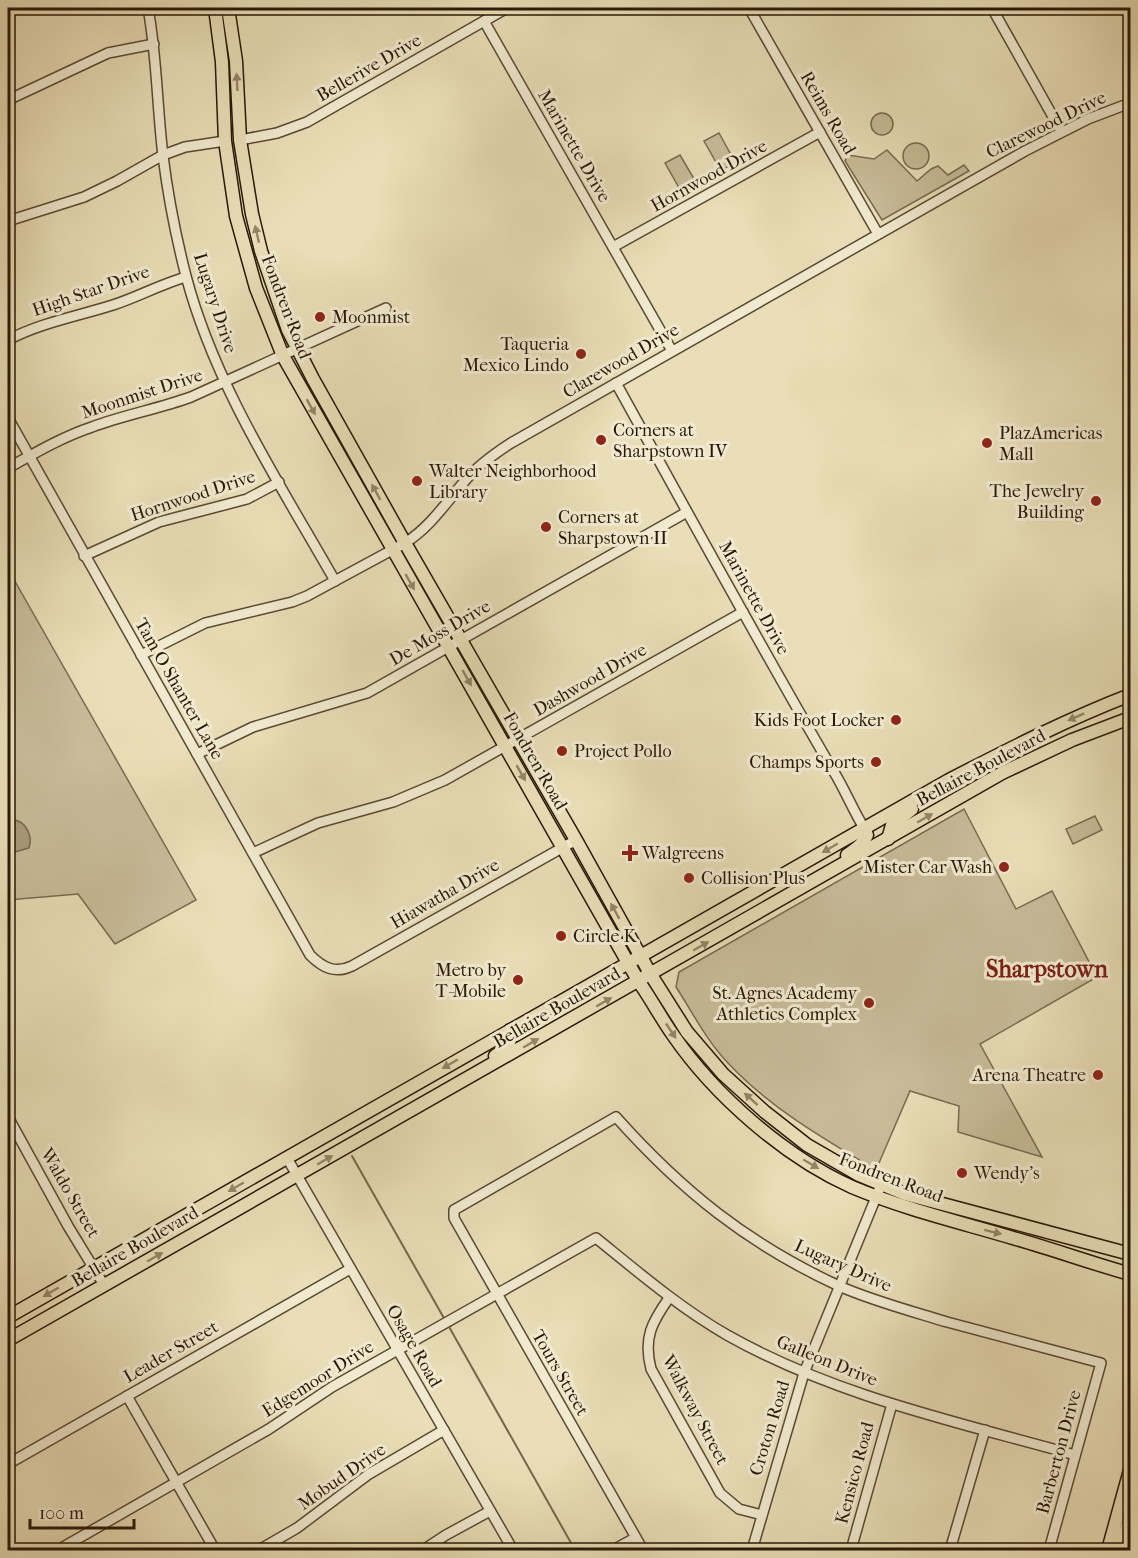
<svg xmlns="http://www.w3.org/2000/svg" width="1138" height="1558" viewBox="0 0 1138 1558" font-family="'IM FELL French Canon',serif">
	<rect width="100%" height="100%" fill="#e9deb7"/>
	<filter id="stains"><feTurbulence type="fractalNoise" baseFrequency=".00333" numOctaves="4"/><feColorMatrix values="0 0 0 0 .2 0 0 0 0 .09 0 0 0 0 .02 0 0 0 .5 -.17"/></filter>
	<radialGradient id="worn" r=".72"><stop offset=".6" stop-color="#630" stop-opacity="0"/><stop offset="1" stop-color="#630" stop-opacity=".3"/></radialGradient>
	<g fill="#c8bc99" stroke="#786a50" stroke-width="1.5">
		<circle cx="882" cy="124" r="11"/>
		<polygon points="719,133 735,162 721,171 704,141"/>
		<circle cx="916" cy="156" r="13"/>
		<polygon points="887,150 917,181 931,169 938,166 948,175 964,165 969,171 882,220 845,161 848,155 874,159"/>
		<polygon points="680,155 697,184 682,193 665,163"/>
		<polygon points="8,569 196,900 115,944 78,894 8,900"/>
		<path d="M 964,809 L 1016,909 L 1052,891 L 1097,977 L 980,1044 L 1042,1157 L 958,1132 L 959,1106 L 910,1091 L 876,1170 C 824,1139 770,1108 728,1063 C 706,1040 693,1013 676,987 L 679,972 Z"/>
		<polygon points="1095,816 1102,830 1073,844 1066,829"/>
	</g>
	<path fill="#a89b7b" stroke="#75674c" stroke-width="1.5" d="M 12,820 C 26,820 33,836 29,848 L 15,852 L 8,852 L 8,823 Z"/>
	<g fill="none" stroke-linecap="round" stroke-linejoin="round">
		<g stroke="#75674c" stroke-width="2">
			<polyline points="352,1156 445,1320"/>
			<polyline points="448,1325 575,1550"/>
		</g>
		<defs>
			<g id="minor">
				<path d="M 148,8 C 157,57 157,106 163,156 C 168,196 176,237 186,276 C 215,386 280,484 335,581"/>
				<polyline points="749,8 878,234"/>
				<polyline points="992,8 1061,131"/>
				<polyline points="484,21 672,351"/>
				<polyline points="8,100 108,53 154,44"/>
				<polyline points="240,140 277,133 307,122 507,8"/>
				<polyline points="8,221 84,197 117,181 163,155 185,147 225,141"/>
				<polyline points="613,247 820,132"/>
				<path d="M 8,340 C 40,323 78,316 113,305 C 138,297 161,284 186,277"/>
				<path d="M 616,383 C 688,513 759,644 834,772 C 845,790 853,810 864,828"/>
				<path d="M 8,418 L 310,955 C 323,968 335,974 352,966 L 576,840"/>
				<path d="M 8,468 C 35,453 62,437 92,427 C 124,415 158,409 191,397 L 386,308"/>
				<polyline points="84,556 159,522 247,499 279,482"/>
				<path d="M 141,655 L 205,623 L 292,602 L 307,596 L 405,543 C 430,527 445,504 464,482 C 477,466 494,454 511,443 L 1025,151 L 1088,119 L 1130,103"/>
				<polyline points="197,754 253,727 367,693 687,512"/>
				<polyline points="253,853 318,823 393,802 445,780 743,612"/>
				<polyline points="8,1117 68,1226 104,1285"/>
				<polyline points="287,1158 513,1550"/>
				<path d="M 669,1298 C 652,1322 643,1338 651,1369 L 720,1493 L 739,1509 L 762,1515"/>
				<polyline points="127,1396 215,1550"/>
				<polyline points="8,1464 350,1269"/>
				<path d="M 58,1550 L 269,1429 L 332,1387 L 596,1238 C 638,1272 680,1308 727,1335 C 835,1396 958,1422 1075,1455"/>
				<polyline points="259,1550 297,1528 369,1474 444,1430"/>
				<polyline points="423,1550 446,1535 490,1511"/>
				<polyline points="613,1550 635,1538"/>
				<path d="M 643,1550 L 454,1218 L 454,1210 L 616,1117 C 682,1191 748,1244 839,1286 C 873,1301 911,1311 947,1322 C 998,1336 1050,1349 1101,1363 L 1049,1550"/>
				<polyline points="752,1550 804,1373 881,1185"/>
				<polyline points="851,1550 892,1404"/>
				<polyline points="950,1550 985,1430"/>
			</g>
			<g id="major">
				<path d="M 215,8 L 222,62 L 225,141 L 236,216 L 256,288 L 283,356 L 639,982 C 651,999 661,1018 673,1035 C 715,1096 785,1157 852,1187 C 904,1209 959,1222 1013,1238 C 1052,1249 1091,1263 1130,1274"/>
				<polyline points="228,8 236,61 240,140 252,214 261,251 288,330 313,379 405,543 576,840 651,975 687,1032 723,1074 765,1112 807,1145 859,1175 905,1194 1130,1254"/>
				<polyline points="888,839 892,825 912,809"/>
				<path d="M 847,855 C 855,849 863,845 867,835 L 864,828"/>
				<path d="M 495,1056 C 505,1049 513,1043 510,1030"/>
				<path d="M 8,1317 L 949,780 C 1009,749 1068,719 1130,695"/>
				<polyline points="8,1340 1002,773 1072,740 1130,718"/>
				<polyline points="1108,1550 1130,1470"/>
			</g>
			<polyline id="highway" points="1120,1550 1130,1520"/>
		</defs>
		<use href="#minor" stroke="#594a32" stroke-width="12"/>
		<use href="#major" stroke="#291806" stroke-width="15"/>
		<use href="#highway" stroke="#291806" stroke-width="16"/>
		<use href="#minor" stroke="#f1ead0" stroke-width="9"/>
		<use href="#major" stroke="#e9deb7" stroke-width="12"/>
		<use href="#highway" stroke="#e9deb7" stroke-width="14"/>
	</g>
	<defs><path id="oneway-solid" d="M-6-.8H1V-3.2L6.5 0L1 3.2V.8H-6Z" transform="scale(1.5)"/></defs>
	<g fill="#938567">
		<use href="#oneway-solid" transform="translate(237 82) rotate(-93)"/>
		<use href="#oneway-solid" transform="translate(257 234) rotate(-103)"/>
		<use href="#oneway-solid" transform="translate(311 407) rotate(61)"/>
		<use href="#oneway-solid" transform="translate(376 492) rotate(-119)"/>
		<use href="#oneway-solid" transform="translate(410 582) rotate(60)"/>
		<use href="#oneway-solid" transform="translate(467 678) rotate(60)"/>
		<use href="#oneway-solid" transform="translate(1076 717) rotate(156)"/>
		<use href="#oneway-solid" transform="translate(521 773) rotate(60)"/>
		<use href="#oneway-solid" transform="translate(925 818) rotate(-30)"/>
		<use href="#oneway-solid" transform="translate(830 848) rotate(150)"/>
		<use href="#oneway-solid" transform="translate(615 911) rotate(-119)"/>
		<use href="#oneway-solid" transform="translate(701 946) rotate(-30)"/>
		<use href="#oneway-solid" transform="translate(604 1002) rotate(-30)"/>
		<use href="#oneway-solid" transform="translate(671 1031) rotate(56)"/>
		<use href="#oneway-solid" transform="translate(531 1043) rotate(-30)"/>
		<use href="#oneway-solid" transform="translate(450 1064) rotate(150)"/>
		<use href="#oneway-solid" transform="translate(751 1099) rotate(-138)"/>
		<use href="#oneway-solid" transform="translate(325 1160) rotate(-30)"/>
		<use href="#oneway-solid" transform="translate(811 1164) rotate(30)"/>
		<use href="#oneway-solid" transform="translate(236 1187) rotate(150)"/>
		<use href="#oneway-solid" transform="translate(993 1232) rotate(14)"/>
		<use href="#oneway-solid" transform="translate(155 1257) rotate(-30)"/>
		<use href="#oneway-solid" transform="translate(51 1292) rotate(150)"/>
	</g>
	<g fill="#8f2418" stroke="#f1ead0" stroke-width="2">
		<circle cx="320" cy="317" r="6"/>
		<circle cx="581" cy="354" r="6"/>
		<circle cx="601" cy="440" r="6"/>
		<circle cx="987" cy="443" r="6"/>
		<circle cx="417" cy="481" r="6"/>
		<circle cx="1096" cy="501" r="6"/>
		<circle cx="546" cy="527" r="6"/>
		<circle cx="896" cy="720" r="6"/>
		<circle cx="562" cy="751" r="6"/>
		<circle cx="876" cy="762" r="6"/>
		<path d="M627 844h6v6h6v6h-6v6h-6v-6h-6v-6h6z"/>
		<circle cx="1004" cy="867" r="6"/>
		<circle cx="689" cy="878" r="6"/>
		<circle cx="561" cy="936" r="6"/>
		<circle cx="518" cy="980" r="6"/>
		<circle cx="869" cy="1003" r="6"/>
		<circle cx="1098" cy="1075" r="6"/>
		<circle cx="962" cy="1173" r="6"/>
	</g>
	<g text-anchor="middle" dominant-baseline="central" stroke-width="6" stroke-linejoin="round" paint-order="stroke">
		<g font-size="18" fill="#291806" stroke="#f1ead0">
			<text transform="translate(369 68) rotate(-30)">Bellerive Drive</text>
			<text transform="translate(828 113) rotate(60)">Reims Road</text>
			<text transform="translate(1046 125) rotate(-26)">Clarewood Drive</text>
			<text transform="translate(574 146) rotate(60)">Marinette Drive</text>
			<text transform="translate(709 176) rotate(-29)">Hornwood Drive</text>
			<text transform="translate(91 291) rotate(-19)">High Star Drive</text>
			<text transform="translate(215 303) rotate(72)">Lugary Drive</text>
			<text transform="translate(286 307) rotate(69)">Fondren Road</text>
			<text transform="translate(621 361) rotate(-30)">Clarewood Drive</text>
			<text transform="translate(142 394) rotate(-18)">Moonmist Drive</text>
			<text transform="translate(193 496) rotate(-18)">Hornwood Drive</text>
			<text transform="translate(754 598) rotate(61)">Marinette Drive</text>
			<text transform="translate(440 633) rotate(-30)">De Moss Drive</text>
			<text transform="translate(590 680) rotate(-30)">Dashwood Drive</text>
			<text transform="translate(179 689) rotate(60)">Tam O Shanter Lane</text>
			<text transform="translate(535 761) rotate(60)">Fondren Road</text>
			<text transform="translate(981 768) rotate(-28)">Bellaire Boulevard</text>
			<text transform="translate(445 894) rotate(-30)">Hiawatha Drive</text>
			<text transform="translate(557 1008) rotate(-30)">Bellaire Boulevard</text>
			<text transform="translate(891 1178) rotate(21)">Fondren Road</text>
			<text transform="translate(70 1193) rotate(60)">Waldo Street</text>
			<text transform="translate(135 1247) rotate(-30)">Bellaire Boulevard</text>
			<text transform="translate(843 1266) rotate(24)">Lugary Drive</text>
			<text transform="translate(414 1346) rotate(60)">Osage Road</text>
			<text transform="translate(171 1352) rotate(-30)">Leader Street</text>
			<text transform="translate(827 1361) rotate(22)">Galleon Drive</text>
			<text transform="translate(560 1373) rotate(60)">Tours Street</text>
			<text transform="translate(318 1379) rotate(-32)">Edgemoor Drive</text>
			<text transform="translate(695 1410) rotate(62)">Walkway Street</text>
			<text transform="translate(770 1428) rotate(-73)">Croton Road</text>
			<text transform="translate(1059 1452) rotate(-75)">Barberton Drive</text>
			<text transform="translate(855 1473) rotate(-75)">Kensico Road</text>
			<text transform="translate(342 1477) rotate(-35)">Mobud Drive</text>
		</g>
		<g font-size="18" fill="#291806" stroke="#f1ead0" text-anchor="start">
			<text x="332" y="317">Moonmist</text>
			<text x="569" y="344" text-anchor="end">Taqueria<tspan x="569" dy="21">Mexico Lindo</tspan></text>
			<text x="613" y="430">Corners at<tspan x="613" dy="21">Sharpstown IV</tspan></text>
			<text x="999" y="433">PlazAmericas<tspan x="999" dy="21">Mall</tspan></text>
			<text x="429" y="471">Walter Neighborhood<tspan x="429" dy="21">Library</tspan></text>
			<text x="1084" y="491" text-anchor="end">The Jewelry<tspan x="1084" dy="21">Building</tspan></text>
			<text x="558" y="517">Corners at<tspan x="558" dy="21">Sharpstown II</tspan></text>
			<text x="884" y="720" text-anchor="end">Kids Foot Locker</text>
			<text x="574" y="751">Project Pollo</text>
			<text x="864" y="762" text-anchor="end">Champs Sports</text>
			<text x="642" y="853">Walgreens</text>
			<text x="992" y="867" text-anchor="end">Mister Car Wash</text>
			<text x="701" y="878">Collision Plus</text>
			<text x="573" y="936">Circle K</text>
			<text x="506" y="970" text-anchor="end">Metro by<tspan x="506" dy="21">T-Mobile</tspan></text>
			<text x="857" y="993" text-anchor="end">St. Agnes Academy<tspan x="857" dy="21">Athletics Complex</tspan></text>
			<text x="1086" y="1075" text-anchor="end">Arena Theatre</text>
			<text x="974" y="1173">Wendy's</text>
		</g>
		<g font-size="24" font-weight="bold" fill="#7a1f14" stroke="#f1ead0">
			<text x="1047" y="969">Sharpstown</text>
		</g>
	</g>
	<rect width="1138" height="1558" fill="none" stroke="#e9deb7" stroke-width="30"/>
	<rect x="9" y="9" width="1120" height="1540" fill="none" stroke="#291806" stroke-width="3"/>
	<rect x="15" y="15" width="1108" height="1528" fill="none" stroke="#291806" stroke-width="1.5"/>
	<path d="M30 1519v9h104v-9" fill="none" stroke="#291806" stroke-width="3"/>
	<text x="39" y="1519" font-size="18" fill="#291806" stroke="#f1ead0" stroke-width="4.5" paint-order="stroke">100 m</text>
	<rect width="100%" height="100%" filter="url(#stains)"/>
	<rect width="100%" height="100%" fill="url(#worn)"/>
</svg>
